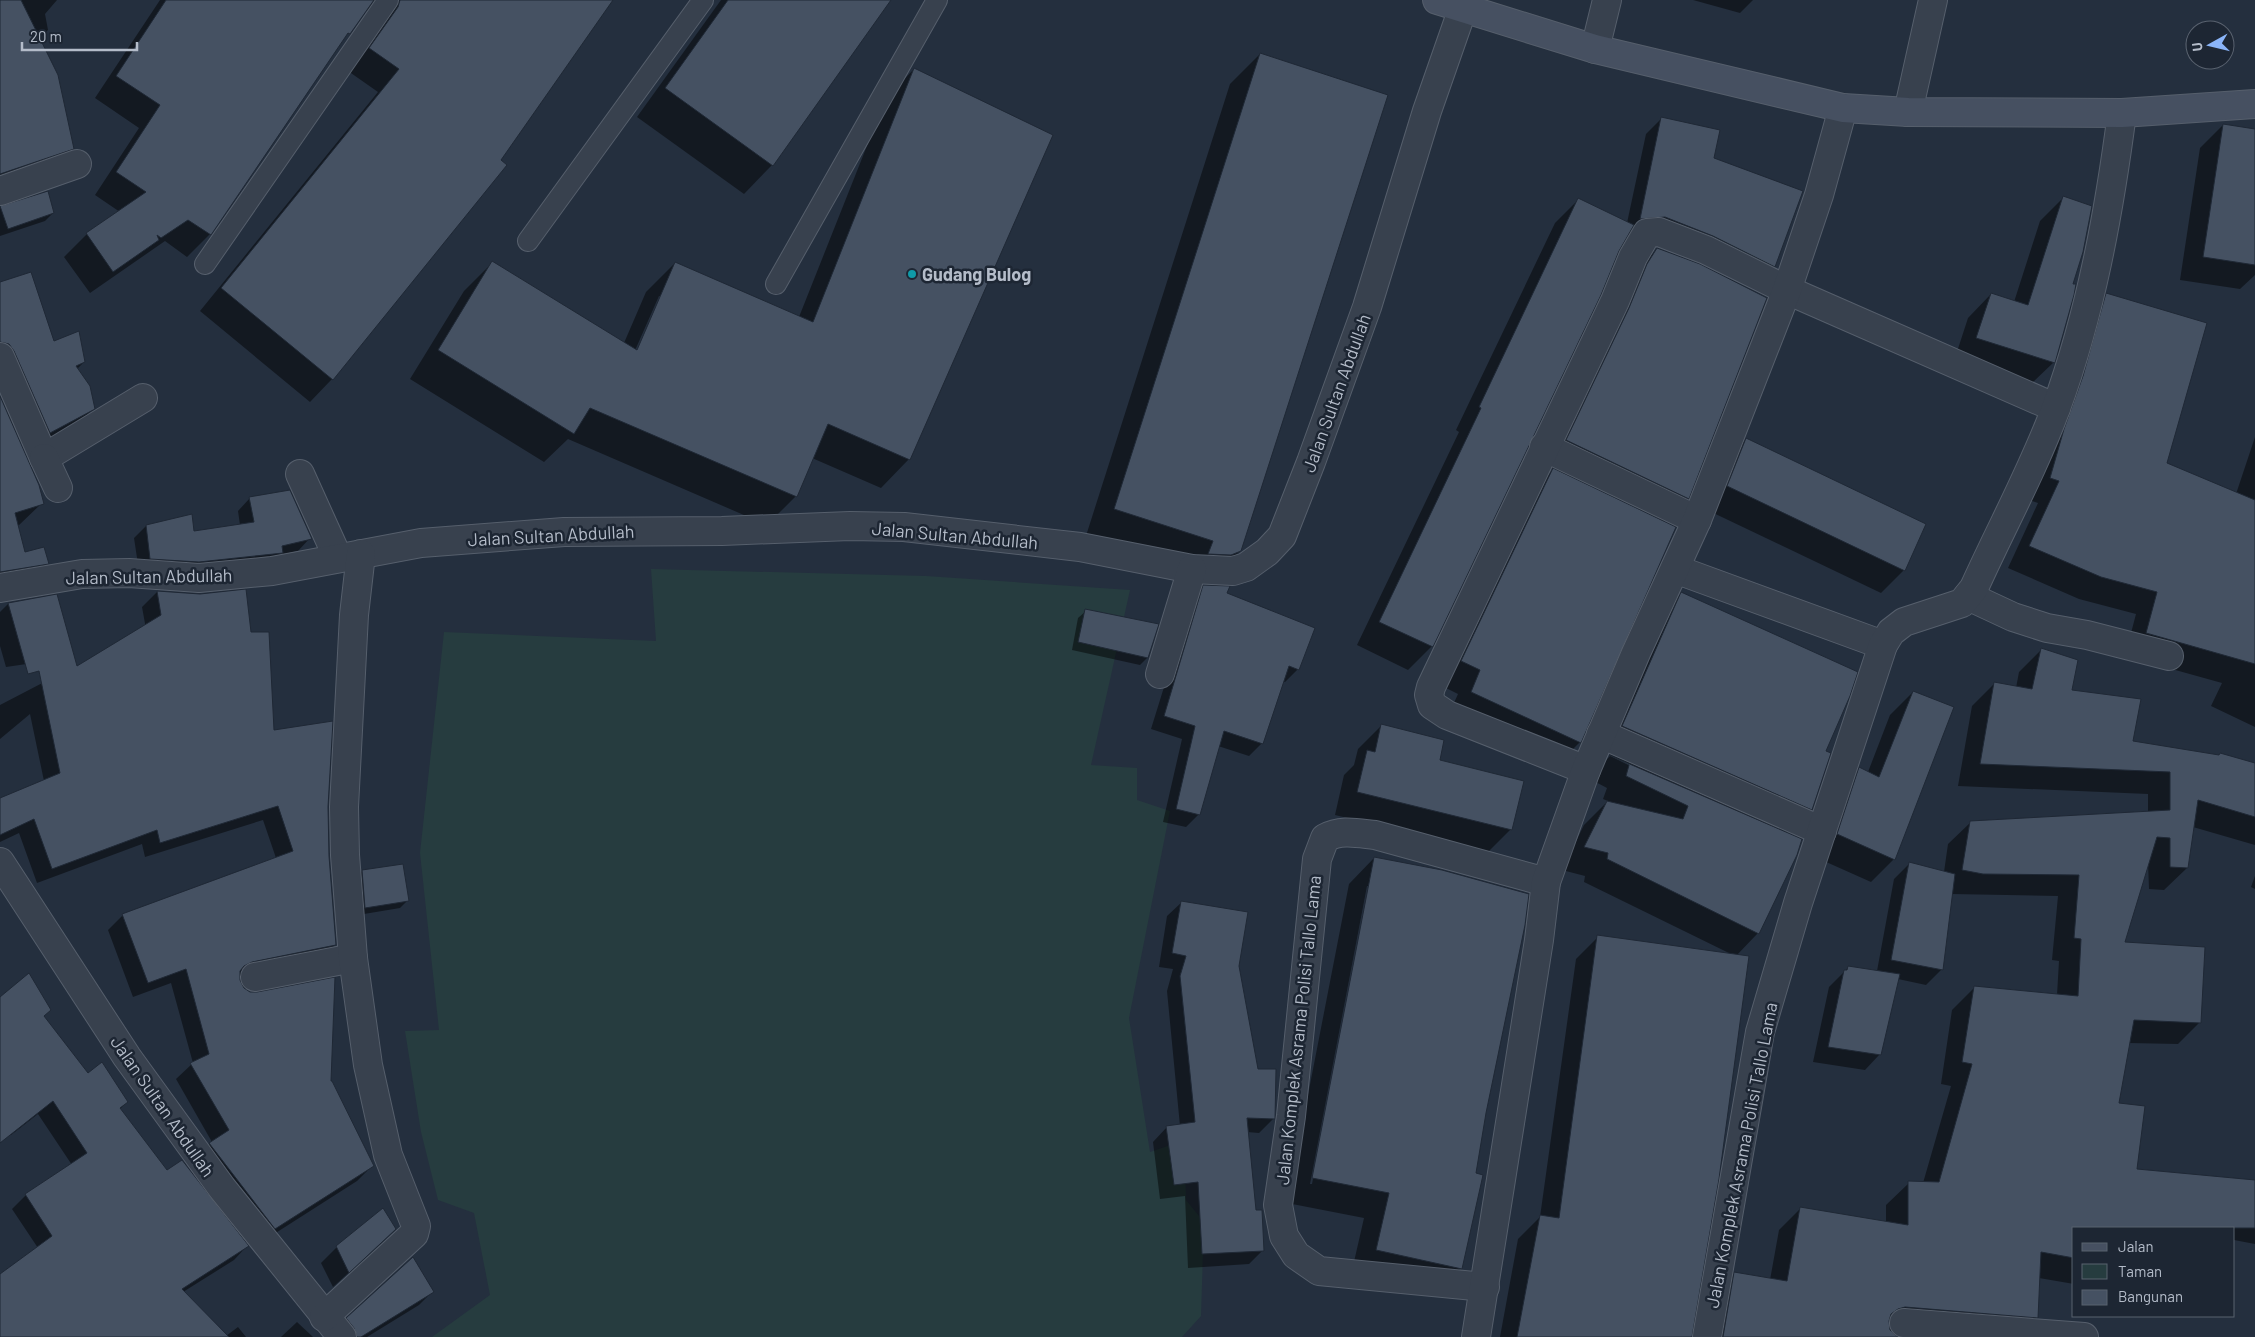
<svg xmlns="http://www.w3.org/2000/svg" width="2255" height="1337" viewBox="0 0 2255 1337" font-family="Barlow,sans-serif">
	<rect width="100%" height="100%" fill="#242f3e"/>
	<polygon fill="#263c3f" points="651,569 926,576 1130,590 1091,765 1137,768 1137,800 1170,811 1129,1018 1150,1152 1185,1140 1186,1200 1204,1222 1201,1316 1182,1337 432,1337 490,1295 474,1213 438,1200 421,1132 405,1031 439,1030 420,853 444,632 656,641"/>
	<g fill="#0007" fill-rule="evenodd">
		<polygon points="0,0 57,0 45,14 48,30 39,39 72,149 50,171 0,188"/>
		<polygon points="160,0 611,0 332,379 310,402 200,311 378,92 348,71 372,12 365,10 341,41 210,234 187,257 165,241 90,293 64,257 87,234 120,212 95,195 139,128 95,98"/>
		<polygon points="721,0 889,0 772,165 744,194 637,117"/>
		<polygon points="1693,0 1753,0 1740,13"/>
		<polygon points="1260,54 1240,551 1209,581 1200,585 1184,571 1085,539 1230,84"/>
		<path d="M 914,69 L 909,459 L 881,488 L 812,458 L 796,496 L 767,525 L 568,439 L 544,462 L 410,379 L 464,291 L 493,262 L 624,343 L 646,292 L 675,263 L 799,317 L 886,98 ZM 659,296 L 661,296 L 636,356 L 633,355 Z"/>
		<polygon points="1662,118 1712,158 1774,266 1759,282 1648,233 1627,234 1431,647 1408,670 1357,645 1459,432 1456,430 1555,223 1578,200 1627,223 1646,134"/>
		<polygon points="2223,125 2255,130 2255,275 2240,289 2180,280 2200,148"/>
		<polygon points="47,192 53,213 45,221 0,236 0,207"/>
		<polygon points="2063,198 2072,284 2054,362 2030,385 1954,361 1968,318 1991,294 2014,302 2040,221"/>
		<polygon points="1657,249 1688,498 1663,522 1580,742 1557,765 1448,716 1458,694 1438,684 1530,493 1554,469 1544,464 1634,273"/>
		<polygon points="0,283 53,343 84,362 77,369 94,408 71,431 28,455 0,391"/>
		<polygon points="2106,295 2166,464 2236,494 2255,437 2255,727 2211,706 2222,683 2125,656 2136,614 2079,599 2008,568 2038,503 2029,500 2084,317"/>
		<polygon points="0,399 42,503 17,527 24,553 47,563 25,586 0,590"/>
		<polygon points="1746,439 1904,570 1881,593 1705,509 1723,463"/>
		<polygon points="250,498 310,538 298,551 279,555 269,565 139,571 134,538 146,526 193,532 240,525 238,511"/>
		<polygon points="1204,586 1226,594 1298,669 1285,682 1282,681 1262,743 1249,756 1218,746 1199,814 1186,827 1163,822 1182,739 1151,729 1191,600"/>
		<polygon points="157,592 250,633 273,732 327,807 328,856 335,945 320,960 239,976 243,988 329,1083 372,1166 357,1181 260,1243 195,1159 212,1142 176,1079 193,1063 171,983 133,997 108,930 123,915 276,858 263,820 145,857 142,844 37,883 19,833 0,842 0,800 44,781 30,714 0,739 0,705 75,666 76,668 146,629 142,607"/>
		<polygon points="1682,593 1824,751 1811,809 1786,834 1758,933 1736,956 1691,1337 1500,1337 1518,1239 1540,1217 1576,959 1598,937 1733,955 1584,882 1585,876 1562,870 1584,825 1608,801 1603,799 1607,788 1588,778 1611,755 1599,749 1658,616"/>
		<polygon points="8,604 54,660 6,667 0,646 0,612"/>
		<polygon points="1086,611 1147,658 1140,665 1072,650 1078,618"/>
		<polygon points="2041,650 2071,691 2131,742 2255,765 2255,845 2193,827 2187,868 2164,890 2149,889 2148,862 2123,943 2200,1022 2178,1044 2128,1043 2118,1104 2136,1170 2255,1182 2255,1244 2234,1240 2234,1228 2074,1228 2074,1284 2039,1278 2037,1317 2017,1337 1983,1337 1888,1330 1895,1337 1705,1337 1712,1296 1735,1274 1770,1280 1779,1230 1801,1208 1886,1222 1886,1205 1909,1183 1923,1183 1951,1086 1941,1084 1952,1010 1974,988 2057,995 2059,961 2052,960 2058,896 1951,894 1942,969 1926,985 1898,979 1880,1054 1865,1070 1813,1062 1829,987 1849,967 1877,971 1894,879 1909,864 1944,872 1948,844 1971,822 2148,812 2148,794 1958,786 1972,706 1994,684 2016,688 2019,672"/>
		<polygon points="1913,692 1894,859 1871,882 1815,857 1836,792 1860,769 1868,772 1890,715"/>
		<polygon points="1381,726 1438,761 1511,829 1488,852 1335,815 1344,775 1354,765 1358,749"/>
		<path d="M 1374,858 L 1485,1112 L 1461,1268 L 1435,1294 L 1351,1275 L 1364,1218 L 1287,1203 L 1349,884 ZM 1367,886 L 1370,886 L 1312,1184 L 1310,1184 Z"/>
		<polygon points="362,871 408,900 400,908 358,915 355,879"/>
		<polygon points="2255,876 2255,889 2251,887"/>
		<polygon points="1182,902 1237,966 1257,1070 1273,1119 1259,1133 1247,1132 1255,1211 1263,1250 1249,1264 1188,1268 1185,1196 1160,1199 1153,1142 1167,1127 1180,1126 1167,991 1173,969 1159,967 1167,916"/>
		<polygon points="0,999 43,1016 88,1075 127,1102 120,1109 166,1171 247,1246 234,1260 183,1292 226,1336 238,1327 246,1337 0,1337 0,1275 38,1248 12,1209 26,1195 72,1165 38,1114 11,1135 0,1122"/>
		<polygon points="379,1245 333,1287 321,1263 337,1247"/>
		<polygon points="432,1292 419,1305 367,1337 337,1337 334,1332 347,1318"/>
		<polygon points="297,1322 313,1337 281,1337"/>
	</g>
	<g fill="#455162" stroke="#1f2835">
		<polygon points="0,0 21,0 58,75 74,149 0,174"/>
		<polygon points="166,0 374,0 350,34 348,33 211,235 188,220 161,238 157,235 159,240 113,272 86,233 146,192 116,172 160,105 116,76"/>
		<polygon points="400,0 613,0 501,160 507,165 333,380 221,288 399,69 369,48 398,7"/>
		<polygon points="728,0 891,0 773,166 665,88"/>
		<polygon points="1260,53 1388,95 1241,551 1231,555 1208,554 1213,541 1114,509"/>
		<polygon points="914,68 1053,135 910,460 828,424 797,497 590,408 574,434 438,350 492,261 637,350 675,262 813,322"/>
		<polygon points="1661,117 1720,130 1714,158 1803,191 1775,267 1713,236 1665,217 1640,219"/>
		<polygon points="2223,124 2255,129 2255,265 2203,257"/>
		<polygon points="48,191 54,213 8,229 0,206"/>
		<polygon points="2063,196 2092,206 2083,252 2073,284 2076,284 2074,295 2055,363 1976,338 1991,293 2028,305"/>
		<polygon points="1578,198 1634,225 1619,251 1601,295 1433,647 1379,622 1481,408 1479,407"/>
		<polygon points="1657,248 1700,264 1767,298 1689,499 1566,440 1629,308 1647,264"/>
		<polygon points="31,272 54,341 79,331 85,362 76,366 90,386 95,409 50,433 14,351 9,344 0,342 0,282"/>
		<polygon points="2106,293 2207,323 2167,463 2255,500 2255,664 2146,633 2157,592 2101,577 2029,546 2059,481 2050,478 2064,429 2083,376"/>
		<polygon points="0,396 39,485 44,504 15,513 25,552 44,547 49,564 0,572"/>
		<polygon points="1746,438 1926,524 1905,571 1727,486"/>
		<polygon points="1553,468 1676,527 1581,743 1471,692 1480,670 1461,661"/>
		<polygon points="290,490 312,539 282,546 283,553 199,562 150,559 146,525 192,514 194,531 254,522 249,497"/>
		<polygon points="1203,585 1230,586 1227,593 1315,628 1299,670 1289,666 1263,744 1224,731 1200,815 1176,809 1195,726 1164,716"/>
		<polygon points="246,589 251,632 269,632 274,730 333,721 328,807 329,856 336,945 252,962 244,966 240,971 240,980 244,988 250,992 257,992 335,977 331,1081 332,1081 374,1166 275,1229 209,1143 229,1130 190,1063 209,1054 186,969 148,983 122,914 293,851 278,806 160,843 157,830 52,869 34,819 0,835 0,798 60,773 39,671 28,674 8,603 57,594 77,666 161,615 157,591 200,594"/>
		<polygon points="1681,592 1858,672 1850,696 1826,751 1831,753 1812,810 1622,726"/>
		<polygon points="1085,609 1159,624 1148,658 1078,642"/>
		<polygon points="2041,648 2078,660 2072,690 2141,699 2133,741 2219,755 2220,753 2255,763 2255,817 2198,800 2188,868 2170,867 2170,838 2157,837 2125,942 2205,947 2201,1023 2134,1020 2119,1103 2145,1106 2137,1169 2255,1180 2255,1228 2074,1228 2074,1258 2041,1252 2038,1318 1905,1307 1898,1309 1891,1314 1889,1321 1890,1330 1898,1337 1723,1337 1734,1272 1787,1281 1800,1207 1908,1225 1908,1181 1939,1182 1972,1064 1962,1062 1974,986 2078,996 2081,939 2074,938 2079,875 1983,874 1962,870 1970,821 2170,810 2170,772 1980,764 1994,682 2032,689"/>
		<polygon points="1913,691 1954,707 1895,860 1837,834 1859,767 1879,777"/>
		<polygon points="1381,724 1444,740 1440,760 1524,781 1512,830 1357,792 1367,750 1375,752"/>
		<polygon points="1609,755 1802,839 1797,855 1759,934 1607,859 1608,853 1584,847 1607,801 1683,819 1688,806 1626,776 1629,765"/>
		<polygon points="1374,857 1442,870 1529,894 1525,925 1486,1113 1476,1173 1483,1175 1462,1269 1376,1250 1389,1193 1312,1178"/>
		<polygon points="1909,862 1955,874 1943,970 1891,960"/>
		<polygon points="403,864 409,901 365,908 362,870"/>
		<polygon points="1181,901 1248,912 1239,966 1258,1069 1276,1069 1275,1119 1247,1118 1256,1210 1262,1210 1264,1251 1202,1254 1198,1182 1174,1185 1166,1126 1195,1122 1180,976 1186,956 1172,953"/>
		<polygon points="1597,935 1749,956 1719,1179 1692,1337 1517,1337 1540,1215 1559,1218"/>
		<polygon points="1848,966 1900,974 1881,1055 1828,1047 1844,970 1847,970"/>
		<polygon points="29,973 51,1010 44,1016 88,1073 102,1062 128,1102 120,1108 167,1170 182,1160 249,1246 182,1289 229,1337 0,1337 0,1274 52,1236 25,1194 87,1153 53,1101 0,1143 0,997"/>
		<polygon points="383,1208 396,1229 349,1273 336,1246"/>
		<polygon points="413,1257 434,1292 361,1337 357,1337 354,1328 346,1318"/>
	</g>
	<g fill="none" stroke-linecap="round" stroke-linejoin="round">
		<defs>
			<g id="lane">
				<polyline points="528,241 703,0"/>
				<polyline points="205,264 388,0"/>
				<polyline points="776,284 937,0"/>
			</g>
			<g id="street">
				<polyline points="1595,49 1607,0"/>
				<polyline points="1908,112 1933,0"/>
				<polyline points="0,191 77,164"/>
				<polyline points="0,357 44,458 143,398"/>
				<polyline points="1544,447 1697,520"/>
				<polyline points="44,458 58,488"/>
				<polyline points="300,474 338,558"/>
				<polyline points="1675,569 1883,645"/>
				<polyline points="0,588 82,574 129,573 199,578 272,571 421,543 564,532 722,531 850,526 904,527 1080,547 1192,569 1233,571 1246,567 1267,552 1282,536 1311,462 1367,307 1427,111 1463,8"/>
				<polyline points="1968,596 2013,617 2047,628 2087,635 2169,656"/>
				<polyline points="1160,674 1192,569"/>
				<polyline points="1601,734 1822,831"/>
				<polyline points="1586,770 1447,715 1432,705 1429,695 1431,687 1615,301 1633,257 1647,233 1659,232 1706,250 1787,290 2056,408"/>
				<polyline points="0,862 127,1057 222,1188 342,1337"/>
				<polyline points="255,977 353,958"/>
				<path d="M 1485,1287 L 1319,1271 L 1296,1255 L 1284,1236 L 1278,1205 L 1291,1116 L 1317,859 L 1325,838 C 1341,829 1357,833 1375,835 L 1546,882"/>
				<polyline points="324,1317 414,1234 416,1226 388,1155 368,1065 353,958 345,855 344,807 354,615 361,554"/>
				<polyline points="1904,1323 2084,1337"/>
				<polyline points="1476,1337 1539,940 1546,882 1586,770 1636,653 1697,520 1787,290 1819,195 1843,108"/>
				<path d="M 1707,1337 L 1760,1032 L 1798,903 L 1883,645 L 1891,632 L 1904,622 L 1962,603 L 1974,588 C 2001,528 2033,470 2056,408 C 2091,312 2109,213 2122,113"/>
			</g>
			<polyline id="secondary" points="1437,0 1595,49 1843,108 1908,112 2122,113 2255,104"/>
		</defs>
		<use href="#lane" stroke="#565f6c" stroke-width="22"/>
		<use href="#street" stroke="#565f6c" stroke-width="30"/>
		<use href="#secondary" stroke="#565f6c" stroke-width="30"/>
		<use href="#lane" stroke="#38414e" stroke-width="20"/>
		<use href="#street" stroke="#38414e" stroke-width="28"/>
		<use href="#secondary" stroke="#465061" stroke-width="28"/>
	</g>
	<circle fill="#0f9aa8" stroke="#1d2633" stroke-width="2" cx="912" cy="274" r="5"/>
	<g text-anchor="middle" dominant-baseline="central" stroke-width="5" stroke-linejoin="round" paint-order="stroke">
		<g font-size="18" font-weight="bold" fill="#b4bcc9" stroke="#1d2633" text-anchor="start">
			<text x="922" y="274">Gudang Bulog</text>
		</g>
		<g font-size="18" fill="#b4bcc9" stroke="#1d2633">
			<text transform="translate(1336 393) rotate(-70)">Jalan Sultan Abdullah</text>
			<text transform="translate(551 535) rotate(-3)">Jalan Sultan Abdullah</text>
			<text transform="translate(955 535) rotate(5)">Jalan Sultan Abdullah</text>
			<text transform="translate(149 576) rotate(-1)">Jalan Sultan Abdullah</text>
			<text transform="translate(1298 1030) rotate(-84)">Jalan Komplek Asrama Polisi Tallo Lama</text>
			<text transform="translate(163 1106) rotate(55)">Jalan Sultan Abdullah</text>
			<text transform="translate(1741 1155) rotate(-79)">Jalan Komplek Asrama Polisi Tallo Lama</text>
		</g>
	</g>
	<rect x="2072" y="1227" width="162" height="90" fill="#1d2633" stroke="#59626f"/>
	<rect x="2082" y="1243" width="25" height="8" fill="#465061" stroke="#59626f"/>
	<text x="2118" y="1252" font-size="15" fill="#b4bcc9">Jalan</text>
	<rect x="2082" y="1264" width="25" height="15" fill="#263c3f" stroke="#59626f"/>
	<text x="2118" y="1277" font-size="15" fill="#b4bcc9">Taman</text>
	<rect x="2082" y="1290" width="25" height="15" fill="#455162" stroke="#59626f"/>
	<text x="2118" y="1302" font-size="15" fill="#b4bcc9">Bangunan</text>
	<g transform="translate(2210 45) rotate(262)"><circle r="24" fill="#1d2633" stroke="#59626f"/>
	<path d="M0-4L9 19L0 12L-9 19Z" fill="#8ab4f8"/>
	<text y="-8" font-size="14" font-weight="bold" text-anchor="middle" fill="#b4bcc9">U</text>
	</g>
	<path d="M22 42v8h115v-8" fill="none" stroke="#b4bcc9" stroke-width="2.5"/>
	<text x="30" y="42" font-size="15" fill="#b4bcc9" stroke="#1d2633" stroke-width="4" paint-order="stroke">20 m</text>
</svg>
